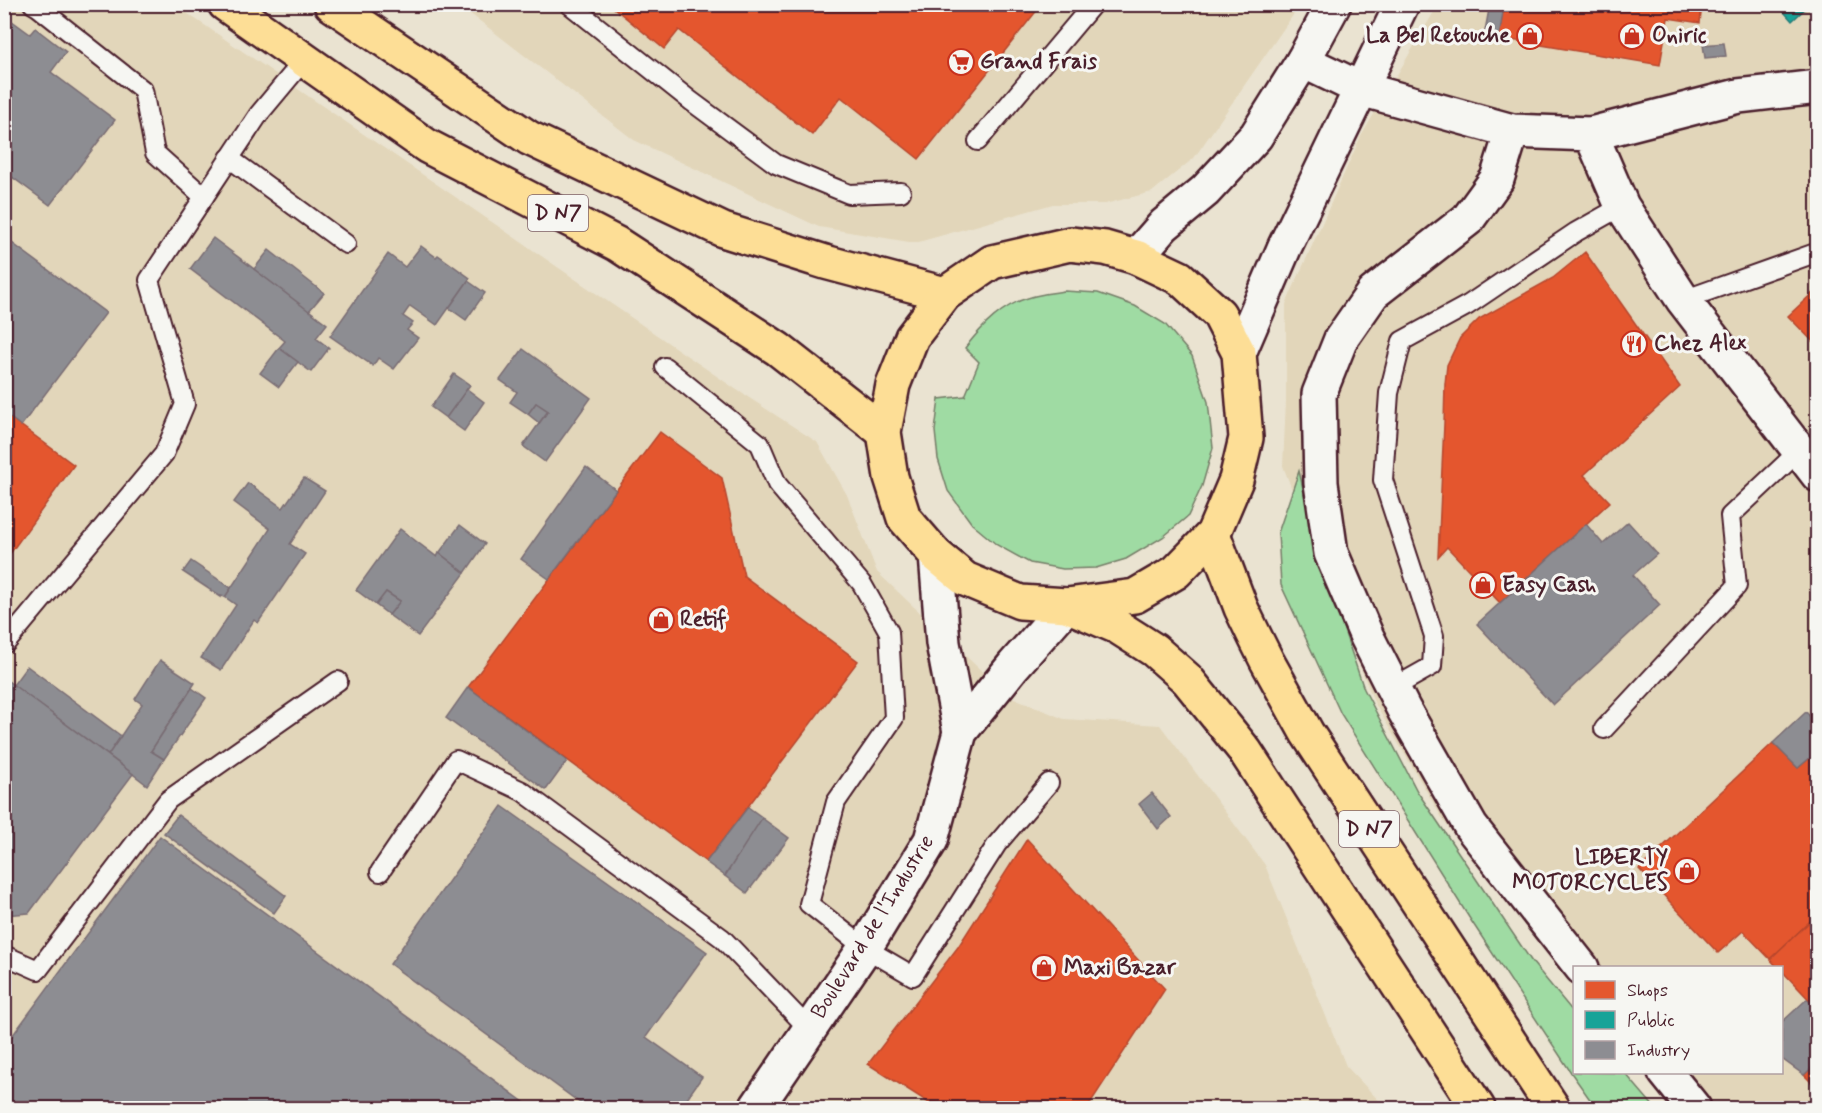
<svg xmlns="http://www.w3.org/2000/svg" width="1822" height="1113" viewBox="0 0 1822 1113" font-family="Mynerve,sans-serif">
	<rect width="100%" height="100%" fill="#eae3d1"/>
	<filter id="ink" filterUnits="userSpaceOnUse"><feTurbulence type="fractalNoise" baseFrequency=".0167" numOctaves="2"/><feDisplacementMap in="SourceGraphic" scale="12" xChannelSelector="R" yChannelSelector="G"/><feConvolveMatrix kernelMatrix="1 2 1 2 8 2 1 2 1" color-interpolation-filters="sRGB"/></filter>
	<g filter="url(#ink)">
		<g fill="#e2d6ba">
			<polygon points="5,4 175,5 737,390 817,442 847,495 877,572 1007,695 1064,719 1160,725 1265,865 1346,1066 1386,1108 5,1108"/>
			<polygon points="459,5 1300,5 1194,158 1152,192 1105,204 1053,204 915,243 819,227 634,140"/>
			<polygon points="1438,5 1817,5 1817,1108 1680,1108 1650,1073 1782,1072 1782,968 1574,968 1574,981 1445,823 1374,702 1283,466 1286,400 1286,304 1360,138"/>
		</g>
		<g fill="#9fdba3" stroke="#747d67" stroke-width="1.5">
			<path d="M 1064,291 L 1098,293 L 1135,306 L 1165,324 L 1192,356 L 1208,402 L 1213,448 L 1202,486 L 1188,516 L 1163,537 L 1126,559 L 1096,568 L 1063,569 L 1030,563 L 997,545 L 972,524 L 948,491 L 938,459 L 935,431 L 939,399 L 965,396 L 979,362 L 965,348 C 982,326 1003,304 1031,297 C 1041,294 1053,293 1064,291 Z"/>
			<polygon points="1299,471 1319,557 1364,689 1417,791 1532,962 1574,1013 1574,1072 1625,1073 1655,1108 1596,1108 1572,1074 1470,919 1341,714 1281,585 1278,533"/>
		</g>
		<g fill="#e4572e" stroke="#b6462d" stroke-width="1.5">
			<polygon points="609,4 1042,4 919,159 841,97 812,135 679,30 664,49"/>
			<polygon points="1504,4 1702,4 1700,23 1668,18 1660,65 1499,38"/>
			<polygon points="1585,252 1680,387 1584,475 1610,502 1500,603 1447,547 1438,557 1444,424 1445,384 1447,365 1460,338 1479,319 1553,278"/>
			<polygon points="1818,288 1818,347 1788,316"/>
			<polygon points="4,413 74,465 4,562"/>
			<polygon points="660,432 722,478 744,576 858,661 706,862 468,687"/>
			<polygon points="1773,743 1798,768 1818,751 1818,914 1770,959 1743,931 1718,953 1639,869"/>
			<polygon points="1027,839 1165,989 1087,1108 937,1108 868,1064 958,947"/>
			<polygon points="1818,914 1818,1009 1782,971 1782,968 1778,968 1770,959"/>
			<polygon points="1818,1062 1818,1089 1804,1075"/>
		</g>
		<polygon fill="#17a398" stroke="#267b77" stroke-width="1.5" points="1777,4 1810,4 1792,21"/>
		<g fill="#8d8d92" stroke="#796c73" stroke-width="1.5">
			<polygon points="1490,4 1504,5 1499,38 1484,36"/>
			<polygon points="4,15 30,34 35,28 66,52 51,72 115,120 50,205 4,171"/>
			<polygon points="1724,43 1726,56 1705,58 1703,45"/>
			<polygon points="4,237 106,313 21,426 4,413"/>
			<polygon points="213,238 327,324 316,338 329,348 311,372 279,348 285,341 190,269"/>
			<polygon points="421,246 436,257 438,255 470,278 437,325 410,306 403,316 413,323 407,330 418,338 394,369 378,358 373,366 330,336 388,254 405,267"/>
			<polygon points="269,250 324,293 309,311 254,269"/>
			<polygon points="468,281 485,293 466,320 449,308"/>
			<polygon points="279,348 298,362 279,387 260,373"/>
			<polygon points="523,349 591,398 545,462 523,446 548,411 536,403 528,414 510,402 517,392 500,380"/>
			<polygon points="454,374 470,385 446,418 431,407"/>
			<polygon points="467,389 484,402 464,431 446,418"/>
			<polygon points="536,403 548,411 539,423 528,414"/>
			<polygon points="586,467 616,490 549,579 521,559"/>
			<polygon points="304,478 325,491 290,544 305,554 258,623 254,620 221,670 201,658 236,605 225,597 270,529 234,502 248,483 283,508"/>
			<polygon points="1628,522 1657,554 1633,575 1660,605 1553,705 1477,624 1586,524 1603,544"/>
			<polygon points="460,525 485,544 465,573 439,553"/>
			<polygon points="400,529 437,557 439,553 465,573 418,636 389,615 400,601 386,592 376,605 356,590"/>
			<polygon points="191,561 231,588 225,597 221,596 221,597 183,572"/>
			<polygon points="386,592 400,601 389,615 376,605"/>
			<polygon points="160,660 195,683 151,751 164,759 147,785 108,755 142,704 135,699"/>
			<polygon points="27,666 121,736 108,755 13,685"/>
			<polygon points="4,678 133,774 29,913 4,915"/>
			<polygon points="468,687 567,761 546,790 446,718"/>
			<polygon points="192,688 206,698 164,759 151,751"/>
			<polygon points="1806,712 1818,725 1818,751 1798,768 1773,743"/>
			<polygon points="1152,793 1171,817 1158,829 1139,804"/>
			<polygon points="502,806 707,952 646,1037 702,1077 680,1108 587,1108 390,964"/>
			<polygon points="748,807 763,818 725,876 706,862"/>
			<polygon points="178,815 286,896 274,913 164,833"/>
			<polygon points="762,818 789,838 747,893 725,876"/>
			<polygon points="160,836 532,1108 4,1108 4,1047"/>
			<polygon points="1807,999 1818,1010 1818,1062 1804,1075 1782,1059 1782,1022"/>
		</g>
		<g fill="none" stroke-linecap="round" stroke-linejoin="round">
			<defs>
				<g id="service">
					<polyline points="33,4 38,7 143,90 155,153 204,197"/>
					<polyline points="569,4 691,101 776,164 849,194 901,192"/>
					<polyline points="978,141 1093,4"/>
					<polyline points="229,158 346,244"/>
					<polyline points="1683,300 1818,252"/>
					<polyline points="665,367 760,444 777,484 862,584 889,632 894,718 836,802 809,904 865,948 913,976 997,844 1049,783"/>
					<polyline points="4,642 6,643 164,454 185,404 149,280 259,114 304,60"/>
					<polyline points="1393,688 1432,666 1434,636 1383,480 1389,393 1402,341 1468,305 1576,232 1622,206"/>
					<polyline points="1604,729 1737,586 1730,516 1799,451"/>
					<polyline points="380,872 456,760 522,791 722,938 809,1029"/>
					<polyline points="4,955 38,970 168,800 338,681"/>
				</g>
				<g id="minor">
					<polyline points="1303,61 1361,89 1512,131 1591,134 1622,206 1683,300 1818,475"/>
					<polyline points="1512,131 1497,179 1468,219 1373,293 1341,339 1319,394 1321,483 1331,553 1367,637 1404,710 1471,827 1582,968"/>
					<polyline points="1591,134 1738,96 1818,87"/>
					<polyline points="1136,257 1164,225 1205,191 1256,136 1303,61 1334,4"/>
					<polyline points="1239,353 1285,246 1402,4"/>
					<polyline points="936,555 943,643 960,732"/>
					<polyline points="1665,1072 1694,1108"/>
					<polyline points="756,1108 865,948 931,840 960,732 1014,665 1067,605"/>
				</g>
				<g id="primary">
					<polyline points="225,4 427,146 617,244 778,349 884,432"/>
					<polyline points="331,4 529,138 723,230 825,262 945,294"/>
					<polygon points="1070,244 1105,248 1136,257 1180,278 1219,314 1239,353 1246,438 1236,480 1213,534 1176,572 1135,596 1067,605 1020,602 965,579 936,555 904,518 891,477 884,432 893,385 912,337 945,294 992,262"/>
					<polyline points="1213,534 1241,608 1255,637 1267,661 1307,733 1553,1108"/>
					<polyline points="1067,605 1118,627 1154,650 1187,679 1245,751 1478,1108"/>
				</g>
			</defs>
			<use href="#service" stroke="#4a1f2b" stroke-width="22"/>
			<use href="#minor" stroke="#4a1f2b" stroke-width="38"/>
			<use href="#primary" stroke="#4a1f2b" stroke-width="38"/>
			<use href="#service" stroke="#f6f6f2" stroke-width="18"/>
			<use href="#minor" stroke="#f6f6f2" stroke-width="33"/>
			<use href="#primary" stroke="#fdde96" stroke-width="33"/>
		</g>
	</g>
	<defs>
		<symbol id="shop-ring" viewBox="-11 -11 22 22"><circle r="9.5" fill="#f6f6f2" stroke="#c8321e" stroke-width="1.5"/><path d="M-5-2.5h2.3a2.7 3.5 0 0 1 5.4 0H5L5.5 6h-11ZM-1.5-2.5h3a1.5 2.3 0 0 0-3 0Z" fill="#c8321e"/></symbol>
		<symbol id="supermarket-ring" viewBox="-11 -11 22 22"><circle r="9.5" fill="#f6f6f2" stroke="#c8321e" stroke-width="1.5"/><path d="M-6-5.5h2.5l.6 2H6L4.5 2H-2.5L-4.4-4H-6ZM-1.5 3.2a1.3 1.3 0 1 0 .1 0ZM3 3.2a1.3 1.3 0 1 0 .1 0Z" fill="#c8321e"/></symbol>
		<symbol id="restaurant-ring" viewBox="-11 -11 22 22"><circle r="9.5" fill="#f6f6f2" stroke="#c8321e" stroke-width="1.5"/><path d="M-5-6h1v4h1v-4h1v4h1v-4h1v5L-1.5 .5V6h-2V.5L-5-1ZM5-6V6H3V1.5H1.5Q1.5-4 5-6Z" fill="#c8321e"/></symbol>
	</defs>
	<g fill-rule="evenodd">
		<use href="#shop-ring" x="1515" y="21" width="30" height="30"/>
		<use href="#shop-ring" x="1617" y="21" width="30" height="30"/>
		<use href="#supermarket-ring" x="946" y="47" width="30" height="30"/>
		<use href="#restaurant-ring" x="1619" y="329" width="30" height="30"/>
		<use href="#shop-ring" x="1468" y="570" width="30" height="30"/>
		<use href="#shop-ring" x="646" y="605" width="30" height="30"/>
		<use href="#shop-ring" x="1672" y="856" width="30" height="30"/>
		<use href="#shop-ring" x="1029" y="953" width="30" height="30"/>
	</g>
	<g text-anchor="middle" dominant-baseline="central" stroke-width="6" stroke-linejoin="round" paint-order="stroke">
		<g fill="#f6f6f2" stroke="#7e6067" stroke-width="1.5">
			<rect x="528" y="195" width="60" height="36" rx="4.5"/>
			<rect x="1339" y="811" width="60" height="36" rx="4.5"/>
		</g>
		<g font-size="21" font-weight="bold" fill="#4a1f2b">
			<text x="558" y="213">D N7</text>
			<text x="1369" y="829">D N7</text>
		</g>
		<g font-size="22" font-weight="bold" fill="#4a1f2b" stroke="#f6f6f2" text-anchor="start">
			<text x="1510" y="36" text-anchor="end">La Bel Retouche</text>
			<text x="1652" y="36">Oniric</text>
			<text x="980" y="62">Grand Frais</text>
			<text x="1654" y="344">Chez Alex</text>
			<text x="1502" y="585">Easy Cash</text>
			<text x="680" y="620">Retif</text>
			<text x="1668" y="858" text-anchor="end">LIBERTY<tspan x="1668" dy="25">MOTORCYCLES</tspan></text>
			<text x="1064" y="968">Maxi Bazar</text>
		</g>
		<g font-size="22" fill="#4a1f2b" stroke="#f6f6f2">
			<text transform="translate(873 927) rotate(-58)">Boulevard de l'Industrie</text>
		</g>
	</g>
	<rect width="1822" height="1113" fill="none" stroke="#f6f6f2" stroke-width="24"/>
	<rect x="12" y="12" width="1798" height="1089" fill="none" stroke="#4a1f2b" stroke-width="2" filter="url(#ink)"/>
	<rect x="1573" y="966" width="210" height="108" fill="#f6f6f2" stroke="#b1a0a2" stroke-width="1.5"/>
	<rect x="1585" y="981" width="30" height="18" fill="#e4572e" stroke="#b1a0a2" stroke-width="1.5"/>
	<text x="1627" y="996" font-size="18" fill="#4a1f2b">Shops</text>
	<rect x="1585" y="1011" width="30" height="18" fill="#17a398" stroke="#b1a0a2" stroke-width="1.5"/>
	<text x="1627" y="1026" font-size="18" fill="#4a1f2b">Public</text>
	<rect x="1585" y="1041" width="30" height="18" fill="#8d8d92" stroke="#b1a0a2" stroke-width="1.5"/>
	<text x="1627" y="1056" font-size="18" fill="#4a1f2b">Industry</text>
</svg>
